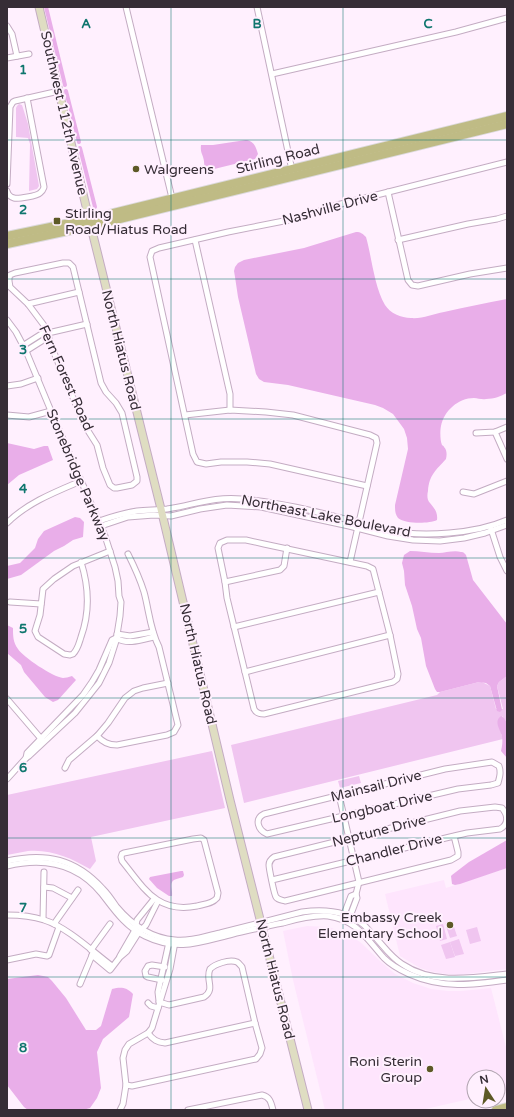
<svg xmlns="http://www.w3.org/2000/svg" width="514" height="1117" viewBox="0 0 514 1117" font-family="'Varela Round',sans-serif">
	<rect width="100%" height="100%" fill="#fff0fe"/>
	<g fill="#fee5fd">
		<polygon points="507,868 507,969 458,975 446,974 433,972 420,968 400,956 385,894 444,880 446,888"/>
		<polygon points="307,926 329,927 349,935 360,942 380,961 395,974 413,983 431,989 448,991 461,991 491,988 507,1051 507,1091 498,1093 498,1077 474,1077 474,1098 421,1110 325,1110 293,980 283,931"/>
	</g>
	<g fill="#f0c5f0">
		<polygon points="19,104 22,105 23,108 28,124 39,186 37,189 29,191 30,144 28,138 16,137 16,108 17,106"/>
		<polygon points="507,676 507,723 502,716 501,734 503,739 244,803 231,745 437,695 440,692 479,682 482,682 490,686 496,709 503,709 497,686 499,682"/>
		<path d="M 212,751 L 225,808 L 91,837 L 96,861 L 90,869 C 71,858 51,849 28,851 C 21,852 14,854 7,855 L 7,795 Z"/>
		<polygon points="359,776 361,783 340,788 338,781"/>
		<polygon points="452,921 457,936 450,938 445,923"/>
		<polygon points="443,924 447,939 440,941 436,926"/>
		<polygon points="477,927 481,941 470,944 466,930"/>
		<polygon points="459,939 464,954 455,956 450,942"/>
		<polygon points="450,942 455,957 446,959 441,945"/>
	</g>
	<g fill="#e9aee9">
		<path d="M 246,140 C 254,141 256,147 258,154 L 255,159 L 206,171 C 205,167 204,165 204,161 C 203,154 200,153 201,145 L 213,145 Z"/>
		<path d="M 356,232 C 361,232 363,234 366,237 C 372,258 374,286 385,305 C 390,313 401,318 411,318 C 422,319 433,314 444,312 C 465,307 486,303 507,299 L 507,393 C 501,396 494,399 486,399 C 482,400 478,398 474,398 C 458,398 444,411 441,426 C 440,430 440,441 442,445 C 442,445 444,446 444,447 C 447,450 447,455 446,459 C 436,470 429,475 428,491 C 427,495 427,500 430,503 C 434,508 438,512 437,520 C 428,524 406,524 398,518 C 395,514 395,510 395,505 L 408,449 L 407,438 L 404,429 L 393,414 L 383,408 L 375,405 L 288,385 L 264,382 L 259,379 L 256,374 L 238,297 L 235,277 L 234,271 L 235,267 L 238,263 L 244,260 L 304,248 Z"/>
		<polygon points="7,443 34,449 44,446 48,446 53,460 19,475 7,485"/>
		<polygon points="75,517 80,518 84,522 83,537 73,540 64,546 54,551 21,575 7,579 7,566 20,563 35,548 38,539 44,531"/>
		<path d="M 410,551 C 419,551 429,553 439,553 C 445,553 454,550 461,552 C 464,552 464,553 466,555 L 473,580 L 507,624 L 507,676 L 499,682 L 497,686 L 502,710 L 500,712 L 497,711 L 490,686 L 486,683 L 479,682 L 440,692 L 437,692 L 435,689 L 426,666 L 421,638 L 417,629 L 412,606 L 405,585 L 404,571 L 402,563 L 404,555 Z"/>
		<path d="M 7,625 L 13,628 C 13,636 13,642 18,649 C 23,657 53,677 63,678 C 65,678 69,677 72,676 L 76,680 L 58,700 L 53,702 L 45,697 L 24,672 L 21,665 L 7,653 Z"/>
		<path d="M 501,716 L 504,718 L 507,723 L 507,758 L 501,751 C 502,746 503,742 502,737 C 501,730 493,722 501,716 Z"/>
		<polygon points="507,840 507,868 460,884 455,885 452,884 451,876 452,875 469,862"/>
		<path d="M 181,871 L 183,871 L 184,875 L 183,877 C 180,878 176,879 174,880 C 169,883 173,891 172,896 L 169,896 L 157,888 L 149,879 L 150,877 Z"/>
		<path d="M 38,975 L 48,977 L 52,981 L 66,998 L 86,1030 L 96,1030 L 101,1026 L 112,989 C 121,987 126,987 133,994 L 129,1017 L 103,1039 L 97,1052 L 101,1088 L 97,1098 L 90,1108 L 83,1110 L 28,1110 L 24,1107 L 7,1085 L 7,979 Z"/>
	</g>
	<g fill="none" stroke-linecap="round" stroke-linejoin="round">
		<g stroke="#e9aee9" stroke-width="4">
			<polyline points="46,7 65,85"/>
			<polyline points="66,91 79,142"/>
			<polyline points="80,148 95,207"/>
		</g>
		<defs>
			<g id="street">
				<polyline points="126,7 172,198"/>
				<polyline points="257,7 292,170"/>
				<polyline points="7,26 12,34 17,56"/>
				<polyline points="7,58 29,54"/>
				<polyline points="272,74 456,32 507,18"/>
				<polyline points="7,184 10,107 13,102 15,101 59,91"/>
				<path d="M 7,191 C 8,195 10,197 14,198 C 18,199 37,196 40,193 C 43,191 43,190 44,187 L 27,98"/>
				<polyline points="388,192 408,280 412,285 418,286 470,274 507,268"/>
				<polyline points="195,240 230,394 230,410"/>
				<polyline points="398,240 468,224 497,219 507,216"/>
				<polygon points="63,263 69,263 73,267 101,383 106,392 116,403 122,413 137,477 137,481 132,485 117,488 114,488 110,485 103,468 97,445 85,426 52,348 46,328 28,304 10,287 9,281 9,278 10,275 15,273"/>
				<polyline points="28,304 79,292"/>
				<polyline points="7,320 16,332 26,351 51,411 105,536 115,567 118,581 119,596 121,602 120,616 116,641 109,663 99,683 75,713 29,756 26,758 7,779"/>
				<polyline points="24,345 43,333 48,333 87,324"/>
				<polyline points="26,351 45,339 48,333"/>
				<polyline points="7,386 21,384 38,378"/>
				<polyline points="7,415 29,417 51,411"/>
				<polyline points="185,415 230,410 266,412 293,415 370,435 376,438 377,443 350,562"/>
				<polyline points="495,432 507,459"/>
				<polyline points="476,433 495,432 507,427"/>
				<polyline points="367,486 270,464 247,462 221,462 206,464 197,462 193,454 150,257 152,251 159,248 228,232 299,218 337,205 507,162"/>
				<polyline points="463,492 474,494 507,481"/>
				<path d="M 99,521 C 111,517 124,513 137,511 C 147,510 157,510 167,509 C 194,505 214,496 242,499 C 278,502 314,511 349,520 C 363,523 376,529 390,531 C 424,537 475,534 507,520"/>
				<path d="M 7,523 C 27,503 55,492 81,481"/>
				<polyline points="101,526 128,517 154,515 171,516 200,509 227,505 261,507 349,526 388,536 413,540 440,541 464,538 485,533 507,525"/>
				<polyline points="491,529 500,557 507,571"/>
				<path d="M 227,540 L 246,540 L 264,544 L 367,566 L 373,569 L 390,635 L 398,674 L 397,679 L 393,682 L 264,714 C 259,714 256,713 254,709 L 227,598 L 225,582 L 218,548 L 220,543 Z"/>
				<path d="M 81,562 C 89,587 90,612 81,637 C 79,643 78,649 73,654 L 70,655 L 64,654 L 38,637 L 35,631 L 40,615 L 43,589 L 54,579 L 73,566 L 110,551"/>
				<polyline points="225,582 280,570 284,566 287,548"/>
				<polyline points="10,602 41,604"/>
				<polyline points="234,627 379,592"/>
				<polyline points="117,634 130,636 153,632"/>
				<path d="M 116,638 C 128,645 141,640 154,637"/>
				<polyline points="245,672 390,635"/>
				<polyline points="7,699 43,741"/>
				<path d="M 97,736 C 103,742 108,745 117,745 L 167,735 L 174,732 L 178,725 L 159,647 C 150,630 149,610 144,592 C 140,579 134,566 128,554"/>
				<polyline points="26,758 27,753 83,695 92,682 99,670 112,640 116,638"/>
				<path d="M 492,762 L 499,766 C 501,772 500,776 498,783 L 491,785 L 458,789 L 267,834 C 258,830 254,819 264,814 L 445,769 Z"/>
				<polyline points="65,768 69,760 97,736 108,723 125,698 134,691 143,688 168,683"/>
				<polyline points="339,795 359,882 356,894 357,898 349,919"/>
				<path d="M 201,838 L 204,840 L 218,893 L 217,898 C 212,904 204,904 197,906 C 157,914 144,888 122,861 L 121,857 L 122,854 L 124,853 L 193,839 Z"/>
				<path d="M 7,861 C 46,852 76,859 103,889 C 108,894 112,900 116,906 C 131,924 151,938 175,940 C 190,942 205,936 220,933 C 247,926 274,919 302,912 C 323,909 347,911 364,925 C 368,929 372,934 376,938 C 385,948 391,957 402,964 C 433,985 472,978 507,974"/>
				<path d="M 7,866 C 44,857 77,863 102,894 C 115,911 126,927 145,936 C 178,952 200,942 233,934 C 250,930 266,926 283,923 C 297,919 313,915 328,916 C 357,920 366,938 384,958 C 391,965 400,970 409,974 C 443,989 472,985 507,980"/>
				<path d="M 272,880 L 454,836 L 467,833 L 500,829 C 509,824 508,815 502,808 L 495,807 L 460,811 L 274,857 C 271,859 269,861 269,865 C 269,868 274,894 276,897 C 278,900 282,900 285,901 L 451,860 L 458,856 L 458,852 L 454,836"/>
				<polyline points="44,887 53,888 72,898"/>
				<path d="M 7,915 C 19,915 32,916 44,920 C 67,927 92,951 112,966"/>
				<polyline points="343,917 351,896 356,894"/>
				<polyline points="43,919 44,872"/>
				<polyline points="54,924 78,890"/>
				<polyline points="91,950 110,924"/>
				<polyline points="92,955 110,970 120,957 127,951 139,932 146,925 158,901"/>
				<polyline points="120,956 135,930 137,920 154,899"/>
				<polyline points="7,960 36,954 47,956 49,955 59,927"/>
				<polyline points="162,980 148,977 146,976 145,971 148,966 152,965 165,967"/>
				<polyline points="80,984 93,953"/>
				<polyline points="159,1001 158,992 169,942"/>
				<polyline points="148,1003 151,1006 158,1008"/>
				<path d="M 148,1033 C 153,1040 157,1042 165,1043 L 255,1023"/>
				<path d="M 126,1085 L 132,1086 L 256,1059 L 260,1054 L 262,1048 L 255,1023 L 242,967 C 240,965 239,963 237,962 C 229,959 215,964 210,969 C 205,980 216,989 204,997 L 169,1005 L 159,1002"/>
				<polyline points="120,1110 123,1104 126,1085 123,1058 125,1050 129,1044 148,1033 152,1028 170,969 175,942"/>
				<path d="M 188,1110 L 262,1095 C 270,1097 271,1102 273,1110"/>
			</g>
			<polyline id="secondary" points="39,7 89,219 161,509 230,800 308,1110"/>
			<g id="primary">
				<polyline points="7,236 89,219 507,116"/>
				<polyline points="7,244 91,226 507,124"/>
				<polyline points="496,1110 507,1107"/>
			</g>
		</defs>
		<use href="#street" stroke="#c4acc3" stroke-width="7"/>
		<use href="#secondary" stroke="#c4acc3" stroke-width="9"/>
		<use href="#primary" stroke="#dbd9db" stroke-width="10"/>
		<use href="#street" stroke="#fff" stroke-width="5"/>
		<use href="#secondary" stroke="#dfddc2" stroke-width="7"/>
		<use href="#primary" stroke="#bfbb85" stroke-width="8"/>
	</g>
	<path fill="none" stroke="#0f766e" stroke-width="1" stroke-opacity="0.55" d="M 171,7 L 171,1110M 343,7 L 343,1110M 7,140 L 507,140M 7,279 L 507,279M 7,419 L 507,419M 7,558 L 507,558M 7,698 L 507,698M 7,838 L 507,838M 7,977 L 507,977"/>
	<g fill="#5d5926" stroke="#fff0fe" stroke-width="1.5">
		<circle cx="136" cy="169" r="4"/>
		<rect x="53" y="217" width="8" height="8" rx="2"/>
		<circle cx="450" cy="925" r="4"/>
		<circle cx="430" cy="1069" r="4"/>
	</g>
	<g text-anchor="middle" dominant-baseline="central" stroke-width="4" stroke-linejoin="round" paint-order="stroke">
		<g font-size="14" fill="#362d36" stroke="#fff0fe">
			<text transform="translate(64 113) rotate(77)">Southwest 112th Avenue</text>
			<text transform="translate(278 159) rotate(-14)">Stirling Road</text>
			<text transform="translate(330 208) rotate(-15)">Nashville Drive</text>
			<text transform="translate(121 350) rotate(76)">North Hiatus Road</text>
			<text transform="translate(66 378) rotate(66)">Fern Forest Road</text>
			<text transform="translate(78 475) rotate(67)">Stonebridge Parkway</text>
			<text transform="translate(326 516) rotate(11)">Northeast Lake Boulevard</text>
			<text transform="translate(198 664) rotate(77)">North Hiatus Road</text>
			<text transform="translate(376 786) rotate(-14)">Mainsail Drive</text>
			<text transform="translate(382 807) rotate(-13)">Longboat Drive</text>
			<text transform="translate(379 831) rotate(-14)">Neptune Drive</text>
			<text transform="translate(394 850) rotate(-14)">Chandler Drive</text>
			<text transform="translate(275 979) rotate(76)">North Hiatus Road</text>
		</g>
		<g font-size="14" fill="#362d36" stroke="#fff0fe" text-anchor="start">
			<text x="144" y="169">Walgreens</text>
			<text x="65" y="213">Stirling<tspan x="65" dy="16">Road/Hiatus Road</tspan></text>
			<text x="442" y="917" text-anchor="end">Embassy Creek<tspan x="442" dy="16">Elementary School</tspan></text>
			<text x="422" y="1061" text-anchor="end">Roni Sterin<tspan x="422" dy="16">Group</tspan></text>
		</g>
	</g>
	<g font-size="13" text-anchor="middle" font-weight="bold" fill="#0f766e" stroke="#fff0fe" stroke-width="4" stroke-linejoin="round" paint-order="stroke">
		<text x="86" y="28">A</text>
		<text x="257" y="28">B</text>
		<text x="428" y="28">C</text>
		<text x="23" y="74">1</text>
		<text x="23" y="214">2</text>
		<text x="23" y="354">3</text>
		<text x="23" y="493">4</text>
		<text x="23" y="633">5</text>
		<text x="23" y="772">6</text>
		<text x="23" y="912">7</text>
		<text x="23" y="1052">8</text>
	</g>
	<rect width="514" height="1117" fill="none" stroke="#362d36" stroke-width="16"/>
	<g transform="translate(486 1089) rotate(348)"><circle r="19" fill="#fff0fe" stroke="#afa2ae"/>
	<path d="M0-3L7 15L0 10L-7 15Z" fill="#5d5926"/>
	<text y="-6" font-size="11" font-weight="bold" text-anchor="middle" fill="#362d36">N</text>
	</g>
</svg>
